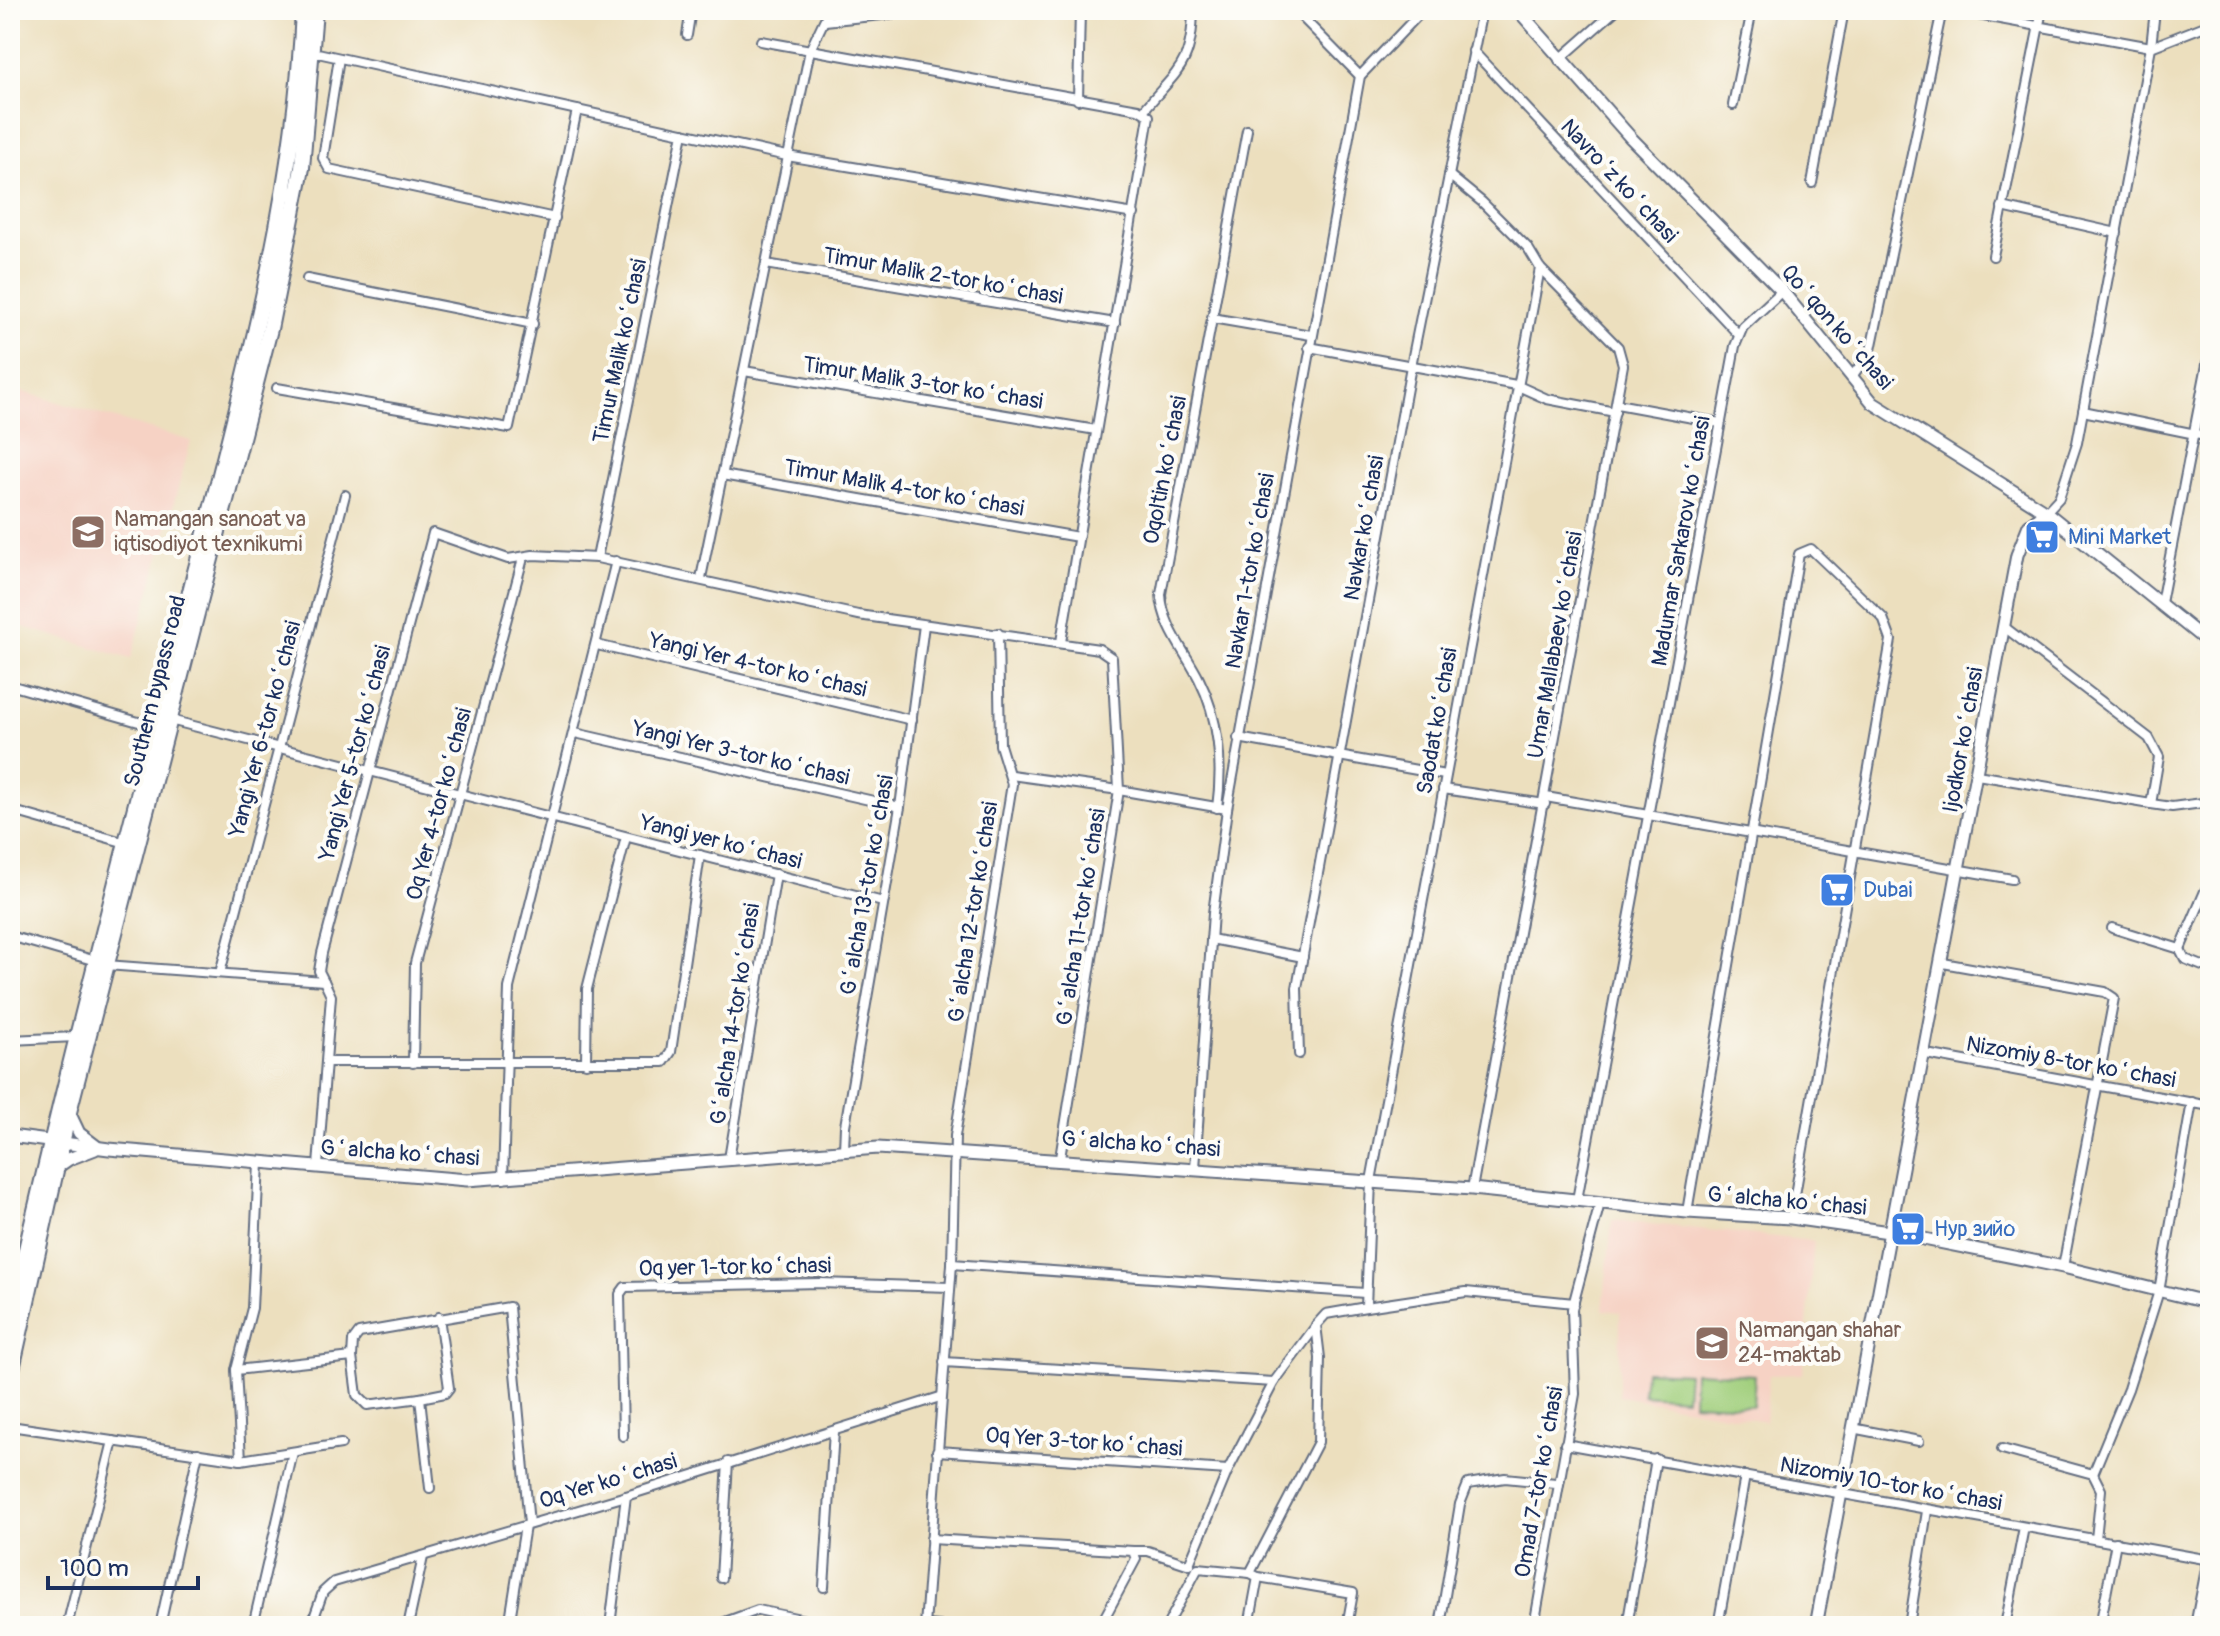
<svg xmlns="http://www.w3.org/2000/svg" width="2220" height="1636" viewBox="0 0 2220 1636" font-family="Pangolin,sans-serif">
	<rect width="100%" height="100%" fill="#fdfcf7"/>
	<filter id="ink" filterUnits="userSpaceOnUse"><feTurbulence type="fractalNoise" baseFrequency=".0125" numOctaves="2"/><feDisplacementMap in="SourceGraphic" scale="16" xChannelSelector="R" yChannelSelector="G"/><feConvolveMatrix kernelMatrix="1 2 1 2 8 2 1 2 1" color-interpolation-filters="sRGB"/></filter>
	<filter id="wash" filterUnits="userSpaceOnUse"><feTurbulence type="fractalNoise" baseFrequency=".006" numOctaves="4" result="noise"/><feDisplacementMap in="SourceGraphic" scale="32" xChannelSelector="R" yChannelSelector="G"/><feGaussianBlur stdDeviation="1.8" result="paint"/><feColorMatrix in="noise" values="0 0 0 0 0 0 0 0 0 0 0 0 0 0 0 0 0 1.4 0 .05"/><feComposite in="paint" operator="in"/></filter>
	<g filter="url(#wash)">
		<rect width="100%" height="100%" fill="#ecdfbe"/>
		<g fill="#f6d2c4">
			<polygon points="10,388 191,441 131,659 10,623"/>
			<polygon points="1612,1220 1814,1241 1803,1374 1769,1375 1765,1421 1619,1396 1620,1312 1603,1310"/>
		</g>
		<g fill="#a1cf7d" stroke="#5e7f6e" stroke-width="2">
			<polygon points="1645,1371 1688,1373 1686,1398 1643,1395"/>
			<polygon points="1694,1372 1755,1375 1753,1406 1693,1403"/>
		</g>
	</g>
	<g filter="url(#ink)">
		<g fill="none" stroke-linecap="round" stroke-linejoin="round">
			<defs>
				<g id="street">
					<polyline points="1295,10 1360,76"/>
					<polyline points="1951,10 2151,47 2210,24"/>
					<polyline points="825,21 929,10"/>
					<polyline points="687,35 691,10"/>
					<polyline points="761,41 1138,109 1149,116 1061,642"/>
					<polyline points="1473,51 1739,335"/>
					<polyline points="313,52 787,156 1134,214"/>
					<polyline points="339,58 323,158 329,169 555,218"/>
					<polyline points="1559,60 1616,10"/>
					<polyline points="1078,100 1080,10"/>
					<polyline points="1733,105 1752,10"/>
					<path d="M 1144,110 C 1177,70 1192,67 1193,10"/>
					<polyline points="683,133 597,558 858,615 1099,649 1112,658 1119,790 1227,809"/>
					<polyline points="1449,175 1482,202 1528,248 1540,268 1618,347 1623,365 1472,1189"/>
					<polyline points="1812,183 1844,10"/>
					<polyline points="2002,207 2117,233"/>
					<polyline points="1993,256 2042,10"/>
					<polyline points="766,264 1115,323"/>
					<polyline points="307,279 533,324"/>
					<polyline points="1212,318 1311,335"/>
					<polyline points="1309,347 1516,385 1547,399 1615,412"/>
					<polyline points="744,371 1096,430"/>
					<polyline points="1851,378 1871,350 1942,10"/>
					<polyline points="277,388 509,428 577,110"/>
					<polyline points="1617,404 1720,423"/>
					<polyline points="2083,411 2210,437"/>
					<polyline points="722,475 1078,537"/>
					<polyline points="2046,512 2059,498 2077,443 2151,47 2155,10"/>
					<polyline points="701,578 810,50 829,10"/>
					<polyline points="2161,603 2210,349"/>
					<polyline points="597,645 912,720"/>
					<polyline points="10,685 156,727"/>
					<polyline points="170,720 883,902"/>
					<polyline points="575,733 900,807"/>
					<polyline points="1238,738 1445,775"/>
					<polyline points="1011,775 1119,790 1060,1158"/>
					<polyline points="1977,775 2151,804 2159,757 2149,738 2003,626"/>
					<polyline points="1443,789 1545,804"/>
					<polyline points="1546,797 2012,879"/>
					<polyline points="2151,804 2172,807 2210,802"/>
					<path d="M 1217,808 C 1223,765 1219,718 1199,679 C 1186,653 1162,625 1161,594 L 1247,130"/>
					<polyline points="10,810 126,843"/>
					<polyline points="2112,928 2180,949 2205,891 2210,888"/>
					<polyline points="10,936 96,961"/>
					<polyline points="1211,939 1303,957"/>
					<polyline points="2180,949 2185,959 2210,969"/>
					<polyline points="1943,963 2105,992 2114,998 2063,1267"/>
					<polyline points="106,965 324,981 331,996 318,1166"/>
					<polyline points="220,973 345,495"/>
					<polyline points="324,981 319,971 322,953 433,533 508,559 533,555 597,558"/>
					<polyline points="10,1040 76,1037"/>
					<polyline points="1299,1054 1297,988 1411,366 1482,10"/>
					<polyline points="1926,1054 2210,1106"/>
					<polyline points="327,1062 664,1062 671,1052 700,855"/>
					<polyline points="413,1063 415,963 523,558"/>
					<polyline points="586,1063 587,989 626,837"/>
					<polyline points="844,1150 845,1126 900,807 924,625"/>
					<polyline points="729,1159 776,874"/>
					<polyline points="1195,1168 1213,913 1227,809 1360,76 1423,10"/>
					<polyline points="503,1179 509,988 616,561"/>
					<polyline points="1577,1200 1735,346 1743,327 1782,291"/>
					<polyline points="1687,1212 1799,554 1811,549 1883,618 1891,640 1791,1218"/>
					<polyline points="952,1264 1365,1293"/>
					<polyline points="1366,1307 1466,1292 1574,1303"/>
					<polyline points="352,1357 357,1395 367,1405 420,1398 430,1488"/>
					<polyline points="944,1362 1274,1382"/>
					<polyline points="236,1370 352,1357 353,1341 359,1333 509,1307 529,1524"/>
					<polyline points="420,1398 445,1393 449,1388 439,1317"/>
					<polyline points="10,1426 241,1460 341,1444"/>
					<polyline points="1852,1428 1919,1441"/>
					<polyline points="623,1436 620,1294 625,1287 820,1283 950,1287"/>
					<polyline points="1565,1444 2210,1560"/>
					<polyline points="2002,1449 2093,1474 2128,1389 2159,1291 2192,1102"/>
					<polyline points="937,1451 1228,1470"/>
					<polyline points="241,1460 236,1370 252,1308 259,1163"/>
					<polyline points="2093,1474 2101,1490 2096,1539"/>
					<polyline points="931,1539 1133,1551 1136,1559 1100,1626"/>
					<polyline points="1133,1551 1148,1551 1190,1565"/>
					<polyline points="1189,1564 1228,1470 1274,1382 1316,1326"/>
					<polyline points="1258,1577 1353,1593 1347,1626"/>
					<polyline points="721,1578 728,1462"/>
					<polyline points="824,1587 834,1431"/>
					<polyline points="926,1625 939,1626"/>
					<polyline points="67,1626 113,1441"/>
					<polyline points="160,1626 198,1453"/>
					<polyline points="253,1626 293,1452"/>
					<polyline points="311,1626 323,1592 334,1582 626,1496 940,1397"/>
					<polyline points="408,1626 423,1557"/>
					<polyline points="509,1626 525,1526"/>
					<polyline points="610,1626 626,1496"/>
					<polyline points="714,1626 758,1610 834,1626"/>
					<polyline points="925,1626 952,1264 955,1136 1012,784 1000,745 998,633"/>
					<polyline points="1167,1626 1198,1568 1250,1573"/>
					<polyline points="1249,1626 1258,1577 1250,1573 1318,1442 1320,1358 1316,1325 1326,1314 1366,1307 1371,1181 1540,268"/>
					<polyline points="1440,1626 1460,1504 1468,1484 1505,1478 1556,1483"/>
					<polyline points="1534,1626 1575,1394 1572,1309 1600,1203"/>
					<polyline points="1627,1626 1656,1459"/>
					<polyline points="1718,1626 1745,1476"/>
					<polyline points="1909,1626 1927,1511"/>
					<polyline points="2005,1626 2024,1527"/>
					<polyline points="2100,1626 2116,1542"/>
					<polyline points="2195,1626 2210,1548"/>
				</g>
				<g id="secondary">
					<polyline points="1518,10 1631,138 1782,291 1873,403 2046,512 2210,644"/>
					<polyline points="69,1112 79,1133 96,1146"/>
					<polyline points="10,1136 109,1149 467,1180 878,1148 1472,1189 1687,1212 1791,1218 1889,1232 2063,1267 2210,1303"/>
					<polyline points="56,1168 69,1159 95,1149"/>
					<polyline points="1816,1626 2017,555 2029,525 2046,512"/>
				</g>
				<g id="highway">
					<path d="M 10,1320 C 66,1069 132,821 195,572 C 242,387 295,202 303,10"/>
					<polyline points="10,1378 69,1112 270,329 302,168 315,10"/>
				</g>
			</defs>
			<use href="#street" stroke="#646d80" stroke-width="12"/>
			<use href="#secondary" stroke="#646d80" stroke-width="15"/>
			<use href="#highway" stroke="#646d80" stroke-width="18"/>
			<use href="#street" stroke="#fff" stroke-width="8"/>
			<use href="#secondary" stroke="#fff" stroke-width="11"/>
			<use href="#highway" stroke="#fff" stroke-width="14"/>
		</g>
	</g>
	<defs>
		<symbol id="university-square" viewBox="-11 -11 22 22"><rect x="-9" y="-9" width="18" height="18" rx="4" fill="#8d6e63" stroke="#fdfcf7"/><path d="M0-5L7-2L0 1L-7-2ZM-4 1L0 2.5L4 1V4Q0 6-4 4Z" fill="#fff"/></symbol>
		<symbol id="supermarket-square" viewBox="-11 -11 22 22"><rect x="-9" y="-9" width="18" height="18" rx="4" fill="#3f7fe0" stroke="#fdfcf7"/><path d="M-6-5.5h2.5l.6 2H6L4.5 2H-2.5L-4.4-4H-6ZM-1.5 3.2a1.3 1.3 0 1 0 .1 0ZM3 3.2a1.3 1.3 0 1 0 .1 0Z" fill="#fff"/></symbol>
		<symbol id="school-square" viewBox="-11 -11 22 22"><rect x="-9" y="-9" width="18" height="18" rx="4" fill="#8d6e63" stroke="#fdfcf7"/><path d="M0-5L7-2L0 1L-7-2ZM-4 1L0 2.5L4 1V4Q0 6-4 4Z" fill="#fff"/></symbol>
	</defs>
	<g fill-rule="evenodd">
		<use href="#university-square" x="68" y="512" width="40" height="40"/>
		<use href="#supermarket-square" x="2022" y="517" width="40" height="40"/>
		<use href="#supermarket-square" x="1817" y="870" width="40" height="40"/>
		<use href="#supermarket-square" x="1888" y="1209" width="40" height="40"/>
		<use href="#school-square" x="1692" y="1323" width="40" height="40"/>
	</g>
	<g text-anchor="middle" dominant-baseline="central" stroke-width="8" stroke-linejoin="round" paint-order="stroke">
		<g font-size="22" fill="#1b2f5e" stroke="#fdfcf7">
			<text transform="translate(1619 181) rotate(47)">Navroʻz koʻchasi</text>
			<text transform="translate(943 276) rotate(10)">Timur Malik 2-tor koʻchasi</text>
			<text transform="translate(1837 327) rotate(49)">Qoʻqon koʻchasi</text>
			<text transform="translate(620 351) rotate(-78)">Timur Malik koʻchasi</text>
			<text transform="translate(923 383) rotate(9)">Timur Malik 3-tor koʻchasi</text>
			<text transform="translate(1165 470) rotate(-79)">Oqoltin koʻchasi</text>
			<text transform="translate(904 488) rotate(10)">Timur Malik 4-tor koʻchasi</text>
			<text transform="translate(1364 528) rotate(-80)">Navkar koʻchasi</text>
			<text transform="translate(1681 541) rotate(-80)">Madumar Sarkarov koʻchasi</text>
			<text transform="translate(1250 571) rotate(-80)">Navkar 1-tor koʻchasi</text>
			<text transform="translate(1555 645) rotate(-80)">Umar Mallabaev koʻchasi</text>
			<text transform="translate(758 665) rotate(13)">Yangi Yer 4-tor koʻchasi</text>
			<text transform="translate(155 691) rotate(-76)">Southern bypass road</text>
			<text transform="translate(1437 721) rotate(-80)">Saodat koʻchasi</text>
			<text transform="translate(265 729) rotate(-75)">Yangi Yer 6-tor koʻchasi</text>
			<text transform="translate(1963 740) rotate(-80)">Ijodkor koʻchasi</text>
			<text transform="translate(355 753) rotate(-75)">Yangi Yer 5-tor koʻchasi</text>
			<text transform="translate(741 753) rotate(13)">Yangi Yer 3-tor koʻchasi</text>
			<text transform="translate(439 804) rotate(-75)">Oq Yer 4-tor koʻchasi</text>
			<text transform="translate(721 842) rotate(14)">Yangi yer koʻchasi</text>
			<text transform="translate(867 885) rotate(-80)">Gʻalcha 13-tor koʻchasi</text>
			<text transform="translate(973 912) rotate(-81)">Gʻalcha 12-tor koʻchasi</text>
			<text transform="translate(1081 917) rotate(-81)">Gʻalcha 11-tor koʻchasi</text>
			<text transform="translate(735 1014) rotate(-81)">Gʻalcha 14-tor koʻchasi</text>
			<text transform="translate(2071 1062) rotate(10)">Nizomiy 8-tor koʻchasi</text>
			<text transform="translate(1141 1144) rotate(4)">Gʻalcha koʻchasi</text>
			<text transform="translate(400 1153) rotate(4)">Gʻalcha koʻchasi</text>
			<text transform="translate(1787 1201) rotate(5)">Gʻalcha koʻchasi</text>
			<text transform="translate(735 1267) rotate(-1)">Oq yer 1-tor koʻchasi</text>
			<text transform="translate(1084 1442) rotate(4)">Oq Yer 3-tor koʻchasi</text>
			<text transform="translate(608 1481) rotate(-17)">Oq Yer koʻchasi</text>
			<text transform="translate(1539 1482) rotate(-80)">Omad 7-tor koʻchasi</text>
			<text transform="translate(1891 1484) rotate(10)">Nizomiy 10-tor koʻchasi</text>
		</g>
		<g font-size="22" fill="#785e54" stroke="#fdfcf7" text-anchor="start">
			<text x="114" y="519">Namangan sanoat va<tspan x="114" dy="25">iqtisodiyot texnikumi</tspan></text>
			<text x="1738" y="1330">Namangan shahar<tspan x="1738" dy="25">24-maktab</tspan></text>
		</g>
		<g font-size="22" fill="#366cbe" stroke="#fdfcf7" text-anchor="start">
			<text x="2068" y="537">Mini Market</text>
			<text x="1863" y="890">Dubai</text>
			<text x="1934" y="1229">Нур зийо</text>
		</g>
	</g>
	<rect width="2220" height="1636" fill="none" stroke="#fdfcf7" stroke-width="40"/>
	<path d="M48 1576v12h150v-12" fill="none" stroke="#1b2f5e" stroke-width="4"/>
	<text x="60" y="1576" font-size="24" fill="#1b2f5e" stroke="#fdfcf7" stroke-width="6" paint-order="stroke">100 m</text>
</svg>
